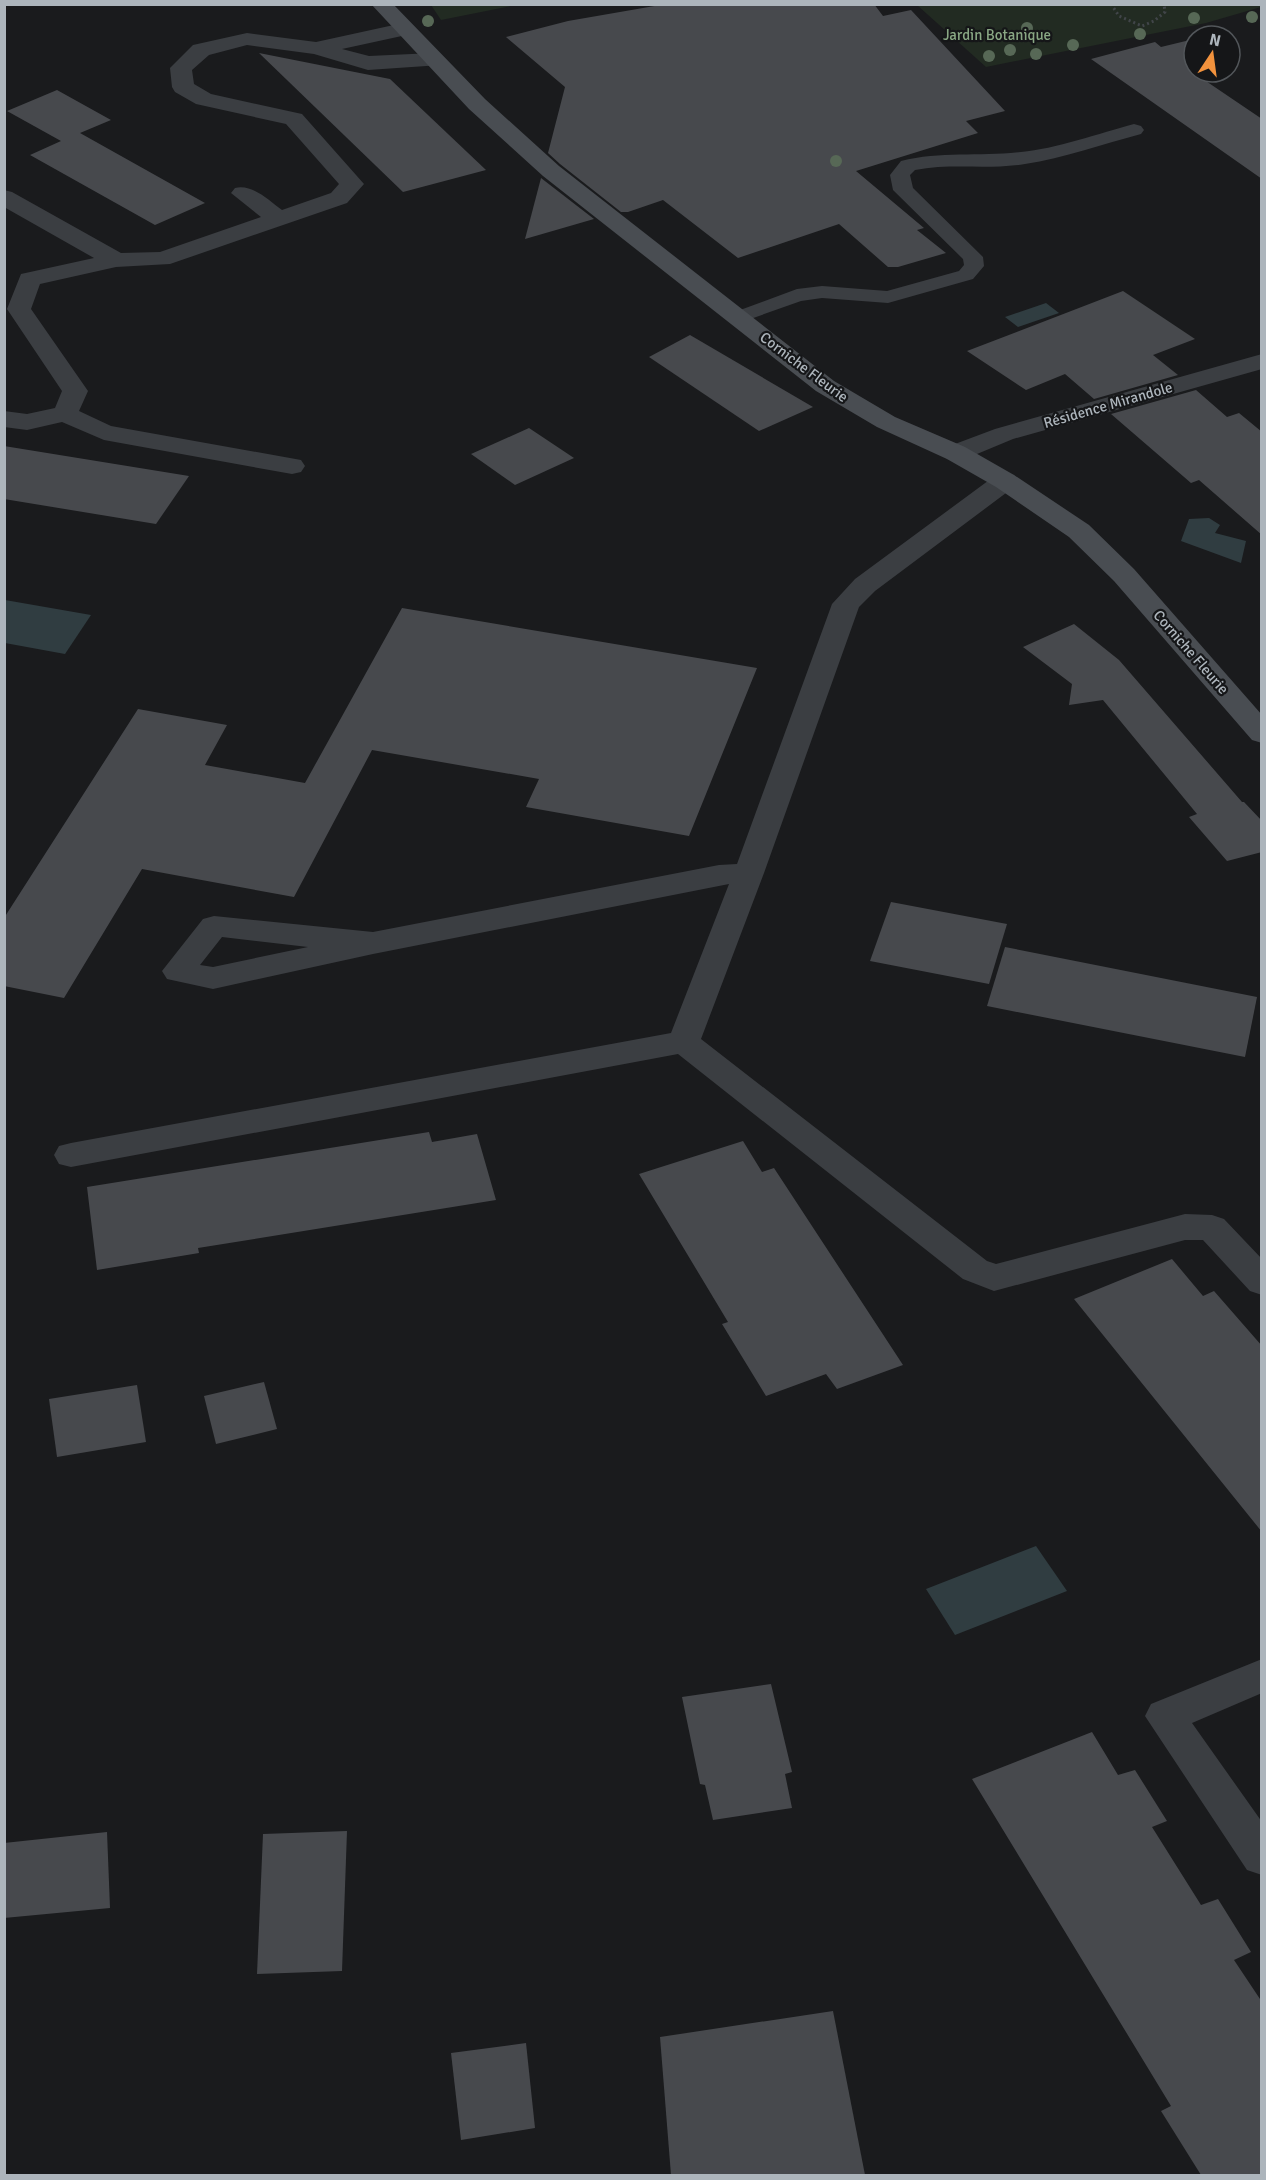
<svg xmlns="http://www.w3.org/2000/svg" width="1266" height="2180" viewBox="0 0 1266 2180" font-family="Signika,sans-serif">
	<rect width="100%" height="100%" fill="#1a1b1d"/>
	<g fill="#222b22">
		<polygon points="1261,4 1261,7 1206,23 986,67 917,5"/>
		<polygon points="431,5 516,5 441,20"/>
	</g>
	<g fill="#303d41">
		<polygon points="1046,303 1059,313 1018,327 1005,317"/>
		<polygon points="1209,518 1220,525 1215,533 1246,541 1241,563 1181,541 1189,519"/>
		<polygon points="5,600 91,615 65,654 5,643"/>
		<polygon points="1036,1546 1067,1591 955,1635 926,1589"/>
	</g>
	<g fill="#47494d">
		<polygon points="666,4 874,4 883,16 911,10 1005,111 966,121 978,133 856,171 924,228 917,230 946,253 898,267 888,267 839,224 738,258 663,200 628,212 621,212 560,164 548,153 565,87 506,37 568,21"/>
		<polygon points="1194,39 1194,73 1262,119 1262,179 1091,59 1155,42 1161,47"/>
		<polygon points="259,53 390,79 486,170 403,192"/>
		<polygon points="57,90 111,120 80,133 205,203 155,225 30,155 61,141 7,111"/>
		<polygon points="541,178 594,219 525,239"/>
		<polygon points="1123,291 1195,339 1153,355 1178,375 1094,399 1065,374 1026,390 967,351"/>
		<polygon points="690,335 813,407 759,431 649,357"/>
		<polygon points="1196,390 1227,417 1239,413 1262,432 1262,535 1199,480 1191,483 1111,414"/>
		<polygon points="529,428 574,458 515,485 471,454"/>
		<polygon points="4,446 189,476 156,524 4,499"/>
		<polygon points="402,608 757,668 689,836 526,807 539,779 372,750 294,897 142,869 64,998 4,986 4,918 138,709 227,725 205,765 305,783"/>
		<polygon points="1074,624 1119,660 1242,802 1244,802 1262,821 1262,852 1227,861 1189,817 1197,814 1103,700 1069,705 1072,684 1023,647"/>
		<polygon points="891,902 1007,924 989,984 870,961"/>
		<polygon points="1005,947 1257,997 1245,1057 987,1006"/>
		<polygon points="429,1132 432,1142 477,1134 496,1200 198,1248 199,1253 97,1270 87,1187"/>
		<polygon points="743,1141 762,1172 774,1168 903,1365 837,1389 826,1374 766,1396 722,1324 728,1322 639,1174"/>
		<polygon points="1172,1259 1203,1296 1214,1291 1262,1346 1262,1532 1074,1299"/>
		<polygon points="264,1382 277,1429 216,1444 204,1396"/>
		<polygon points="137,1385 146,1442 57,1457 49,1399"/>
		<polygon points="771,1684 792,1772 785,1774 792,1808 713,1820 705,1785 700,1784 682,1697"/>
		<polygon points="1092,1732 1118,1775 1135,1770 1167,1821 1152,1827 1201,1905 1218,1899 1251,1952 1234,1960 1262,2002 1262,2175 1201,2175 1161,2111 1171,2106 972,1779"/>
		<polygon points="347,1831 342,1971 257,1974 263,1834"/>
		<polygon points="107,1832 110,1908 4,1918 4,1843"/>
		<polygon points="833,2011 865,2175 671,2175 660,2037"/>
		<polygon points="526,2043 535,2128 461,2140 451,2053"/>
	</g>
	<g fill="none" stroke-linecap="round" stroke-linejoin="round">
		<polyline stroke="#414549" stroke-width="3" stroke-dasharray="2 3" stroke-linecap="butt" points="1111,4 1119,16 1142,26 1154,21 1165,12 1164,4"/>
		<path fill="#3b3e42" fill-rule="evenodd" d="M 1134,124 L 1141,126 L 1144,130 L 1141,134 C 1103,144 1064,158 1025,164 C 988,170 951,163 915,170 L 910,175 L 913,188 L 983,257 L 984,266 L 973,279 L 888,303 L 822,298 L 801,301 L 739,323 L 732,321 L 728,317 L 732,313 L 797,289 L 822,286 L 887,291 L 959,271 L 964,265 L 963,259 L 893,190 L 890,175 L 901,161 C 941,151 981,157 1021,152 C 1055,149 1100,133 1134,124 Z"/>
		<g fill="#3b3e42" fill-rule="evenodd">
			<path d="M 403,23 L 411,24 L 414,29 L 411,34 L 342,49 L 369,56 L 433,53 L 441,55 L 444,60 L 441,65 L 368,70 L 314,54 L 247,45 L 209,55 L 192,70 L 194,84 L 211,94 L 302,114 L 364,184 L 347,203 L 170,264 L 116,267 L 40,284 L 31,309 L 88,391 L 79,411 L 111,426 L 301,460 L 305,466 L 301,472 L 292,474 L 104,440 L 62,422 L 27,430 L 4,427 L 4,411 L 27,414 L 55,408 L 62,391 L 7,309 L 21,274 L 94,258 L 4,207 L 4,190 L 12,192 L 121,253 L 160,252 L 261,217 L 231,193 L 235,188 C 253,184 268,200 282,210 L 331,193 L 339,184 L 286,124 L 196,104 L 175,92 L 172,87 L 170,68 L 193,45 L 247,33 L 316,42 Z"/>
			<polygon points="1262,354 1262,369 1013,439 965,459 956,461 947,459 943,453 947,447 995,429"/>
			<path d="M 1005,473 L 1014,475 L 1018,481 L 1014,487 L 875,591 L 859,607 L 764,873 L 701,1039 L 987,1261 L 996,1264 L 1185,1214 L 1212,1215 L 1224,1219 L 1262,1259 L 1262,1295 L 1250,1291 L 1203,1240 L 1185,1240 L 994,1291 L 963,1279 L 678,1054 L 71,1167 L 59,1164 L 54,1155 L 59,1146 L 71,1143 L 671,1033 L 729,884 L 373,954 L 213,989 L 167,979 L 162,971 L 203,919 L 214,916 L 373,932 L 719,865 L 737,864 L 832,604 L 855,579 L 996,475 ZM 222,937 L 308,947 L 213,967 L 200,965 Z"/>
			<polygon points="1262,1659 1262,1693 1192,1723 1262,1822 1262,1875 1247,1870 1145,1716 1151,1704"/>
		</g>
		<polygon fill="#494d52" fill-rule="evenodd" points="371,4 393,4 485,99 559,166 834,381 895,417 965,447 1014,475 1089,525 1134,569 1262,715 1262,743 1252,740 1114,581 1069,537 996,487 947,459 877,427 816,391 543,176 469,109"/>
	</g>
	<g fill="#576856">
		<circle cx="1252" cy="17" r="6"/>
		<circle cx="1194" cy="18" r="6"/>
		<circle cx="428" cy="21" r="6"/>
		<circle cx="1027" cy="28" r="6"/>
		<circle cx="1140" cy="34" r="6"/>
		<circle cx="1073" cy="45" r="6"/>
		<circle cx="1010" cy="50" r="6"/>
		<circle cx="1036" cy="54" r="6"/>
		<circle cx="989" cy="56" r="6"/>
		<circle cx="836" cy="161" r="6"/>
	</g>
	<g text-anchor="middle" dominant-baseline="central" stroke-width="4.5" stroke-linejoin="round" paint-order="stroke">
		<g font-size="15" fill="#89a784" stroke="#151618">
			<text x="997" y="35">Jardin Botanique</text>
		</g>
		<g font-size="15" fill="#adb5bc" stroke="#151618">
			<text transform="translate(804 367) rotate(37)">Corniche Fleurie</text>
			<text transform="translate(1108 405) rotate(-16)">Résidence Mirandole</text>
			<text transform="translate(1191 652) rotate(49)">Corniche Fleurie</text>
		</g>
	</g>
	<rect width="1266" height="2180" fill="none" stroke="#adb5bc" stroke-width="12"/>
	<g transform="translate(1212 54) rotate(13)"><circle r="28" fill="#151618" stroke="#52565a" stroke-width="1.5"/>
	<path d="M0-4.5L10 22L0 15L-10 22Z" fill="#f2923d"/>
	<text y="-9" font-size="16" font-weight="bold" text-anchor="middle" fill="#adb5bc">N</text>
	</g>
</svg>
